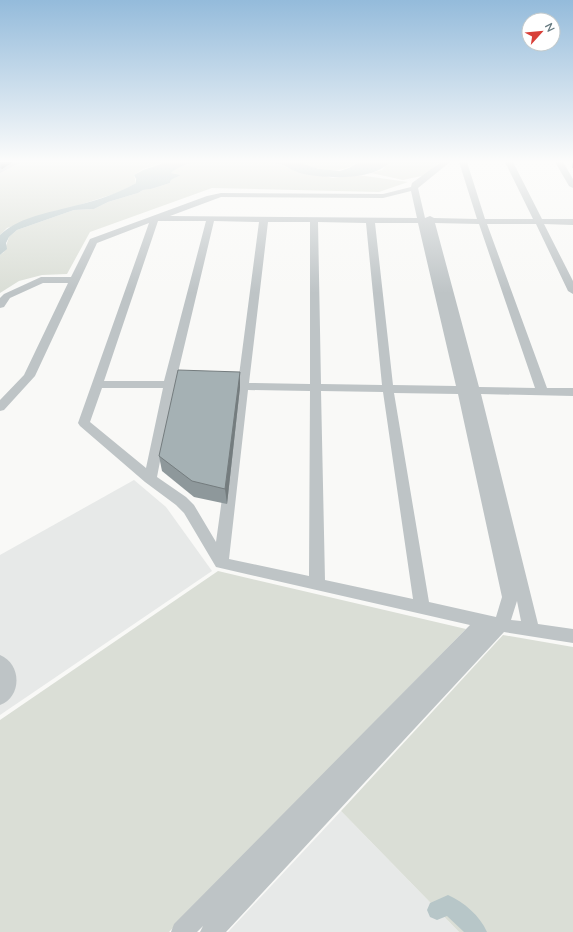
<svg xmlns="http://www.w3.org/2000/svg" width="573" height="932" viewBox="0 0 573 932" font-family="'Nunito Sans',sans-serif">
	<rect width="100%" height="100%" fill="#f9f9f7"/>
	<g fill="#e7e9e8">
		<polygon points="134,480 166,507 212,571 0,715 0,555"/>
		<polygon points="341,811 459,932 228,932"/>
	</g>
	<g fill="#daded6">
		<polygon points="0,162 167,162 143,169 134,175 136,183 120,192 7,228 0,235"/>
		<path d="M 194,162 L 265,162 L 280,164 L 288,168 L 333,178 L 358,175 L 408,182 L 379,192 L 212,188 L 90,232 L 67,274 L 42,275 L 19,281 L 0,293 L 0,255 L 4,252 L 9,237 L 17,230 L 74,210 L 94,209 L 108,202 L 138,193 L 143,190 L 151,189 L 170,183 L 171,180 L 181,175 L 171,173 C 176,168 188,164 194,162 Z"/>
		<path d="M 297,162 L 359,162 C 337,176 320,170 297,162 Z"/>
		<polygon points="390,162 439,162 426,175 403,180 371,173 382,170"/>
		<polygon points="218,571 466,629 169,932 0,932 0,720"/>
		<polygon points="503,635 573,647 573,932 459,932 341,811"/>
	</g>
	<g fill="#b7c6c8">
		<path d="M 167,162 L 194,162 C 188,164 176,168 171,173 L 181,175 L 171,180 L 170,183 L 151,189 L 143,190 L 138,193 L 108,202 L 94,209 L 74,210 L 17,230 L 9,237 L 6,243 L 7,249 L 0,255 L 0,235 C 18,218 43,214 66,208 C 90,202 114,196 136,183 L 136,179 L 134,175 L 143,170 Z"/>
		<path d="M 265,162 L 297,162 L 319,169 L 340,171 L 349,168 L 359,162 L 390,162 C 373,181 324,179 300,173 C 294,171 289,168 283,165 C 277,163 271,163 265,162 Z"/>
	</g>
	<g fill="none" stroke-linecap="round" stroke-linejoin="round">
		<path fill="#b7c6c8" fill-rule="evenodd" d="M 448,895 C 464,902 480,916 487,932 L 464,932 L 447,916 L 437,920 L 430,917 L 427,910 L 430,903 Z"/>
		<g fill="#bec4c6" fill-rule="evenodd">
			<polygon points="11,162 21,162 0,173 0,168"/>
			<path d="M 441,162 L 450,162 L 418,188 L 425,218 L 430,216 L 434,218 L 477,219 L 459,162 L 467,162 L 485,219 L 533,219 L 505,162 L 513,162 L 542,219 L 573,219 L 573,225 L 544,224 L 573,281 L 573,294 L 568,291 L 536,224 L 487,224 L 547,388 L 573,388 L 573,396 L 481,394 L 538,624 L 573,629 L 573,643 L 504,632 L 226,932 L 200,932 L 203,926 L 197,932 L 171,932 L 174,924 L 470,625 L 216,567 L 184,513 L 176,505 L 145,482 L 80,426 L 78,423 L 149,223 L 97,243 L 35,376 L 4,410 L 0,411 L 0,400 L 24,375 L 68,283 L 43,283 L 10,298 L 4,307 L 0,308 L 0,298 L 4,294 L 41,277 L 71,277 L 90,239 L 207,196 L 221,193 L 383,194 L 411,187 L 412,183 ZM 411,191 L 417,218 L 170,216 L 221,197 L 383,198 ZM 158,221 L 206,221 L 164,381 L 104,381 ZM 214,221 L 259,222 L 238,383 L 219,383 L 217,386 L 219,389 L 237,390 L 216,542 L 194,505 L 186,497 L 157,477 L 174,389 L 181,388 L 183,385 L 181,382 L 176,381 ZM 268,222 L 310,222 L 310,384 L 249,383 ZM 318,222 L 366,223 L 382,385 L 321,384 ZM 375,223 L 418,223 L 456,386 L 393,385 ZM 435,223 L 479,224 L 535,388 L 479,387 ZM 102,388 L 163,388 L 146,468 L 90,422 ZM 248,390 L 310,391 L 309,576 L 229,559 ZM 321,391 L 383,392 L 413,599 L 325,580 ZM 394,393 L 458,394 L 502,597 L 496,617 L 429,602 ZM 517,601 L 521,621 L 511,620 Z"/>
			<polygon points="555,162 563,162 573,179 573,188 569,186"/>
			<path d="M 0,655 C 22,664 22,697 0,705 Z"/>
		</g>
	</g>
	<g fill="#8e989b">
		<polygon points="0,162 13,162 2,169 0,168"/>
		<rect x="572" y="162" width="1" height="6"/>
		<polygon points="240,372 240,387 227,504 194,497 162,471 159,456"/>
	</g>
	<g fill="#747c7e">
		<polygon points="0,162 13,162 2,169"/>
		<polygon points="240,372 240,387 227,504 225,489"/>
	</g>
	<polygon fill="#a5b1b4" stroke="#747c7e" points="178,370 240,372 225,489 192,481 159,456"/>
	<linearGradient id="sky" x2="0" y2="1"><stop stop-color="#94bbdb"/><stop offset="0.55" stop-color="#fcfcfb"/><stop offset="1" stop-color="#fcfcfb" stop-opacity="0"/></linearGradient>
	<rect width="573" height="293" fill="url(#sky)"/>
	<g transform="translate(541 32) rotate(63)"><circle r="19" fill="#ffffff" stroke="#c2cacc"/>
	<path d="M0-3L7 15L0 10L-7 15Z" fill="#d83f38"/>
	<text y="-6" font-size="11" font-weight="bold" text-anchor="middle" fill="#667a80">N</text>
	</g>
</svg>
